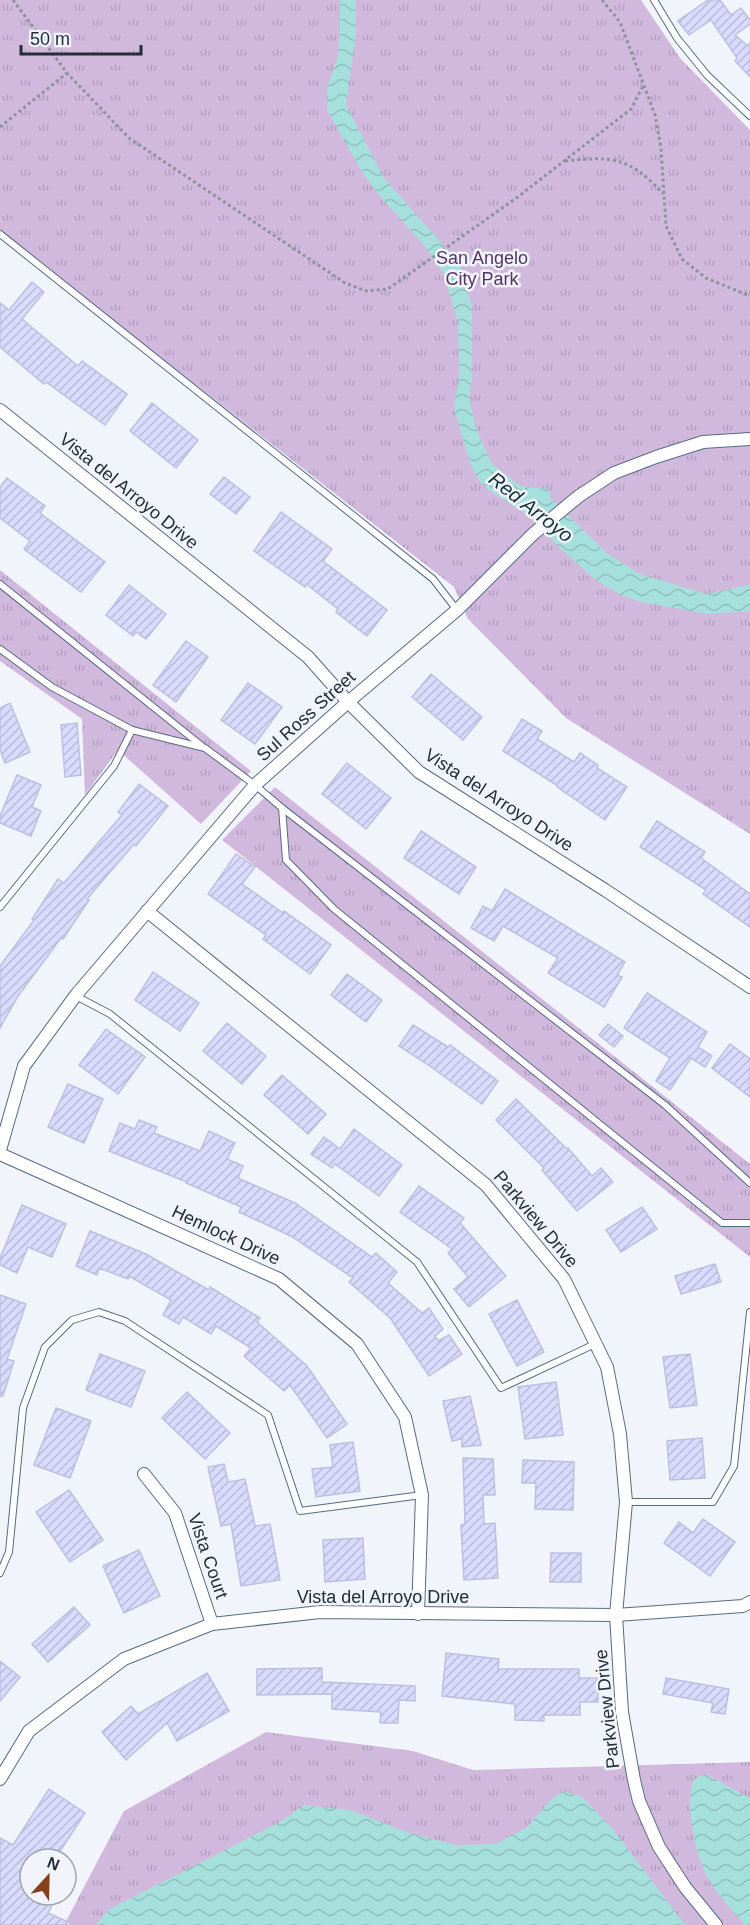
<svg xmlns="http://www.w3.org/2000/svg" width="750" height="1925" viewBox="0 0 750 1925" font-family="Helvetica,sans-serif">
	<defs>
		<pattern id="park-tufts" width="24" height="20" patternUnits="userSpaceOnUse" patternTransform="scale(1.5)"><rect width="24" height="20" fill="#d1b9dd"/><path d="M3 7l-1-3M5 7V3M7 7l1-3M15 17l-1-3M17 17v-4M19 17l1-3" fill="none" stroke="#b39fbe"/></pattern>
		<pattern id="water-waves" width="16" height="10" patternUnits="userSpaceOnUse" patternTransform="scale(1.5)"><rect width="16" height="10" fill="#a6e0dd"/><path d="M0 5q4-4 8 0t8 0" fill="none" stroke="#8fc0be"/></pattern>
		<pattern id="building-hatch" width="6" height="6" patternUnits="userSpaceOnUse" patternTransform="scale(1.5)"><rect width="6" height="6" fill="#d9dafc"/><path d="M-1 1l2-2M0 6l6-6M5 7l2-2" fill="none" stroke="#babbd9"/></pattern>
	</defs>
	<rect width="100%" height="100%" fill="#f1f5fb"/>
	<g fill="url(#park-tufts)">
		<polygon points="0,0 641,0 680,58 750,130 750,834 566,718 468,619 454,587 0,231"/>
		<polygon points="0,570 251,771 201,824 118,750 85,795 82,719 0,661"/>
		<polygon points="275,787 750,1164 750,1257 222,840"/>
		<polygon points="266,1732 413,1751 473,1770 750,1762 750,1925 64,1925 124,1811"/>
	</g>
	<g fill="url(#water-waves)">
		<polygon points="340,0 356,0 356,32 346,105 384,178 437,238 459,266 472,306 472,378 469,399 477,431 492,464 520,486 549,489 551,499 608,554 640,574 706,594 750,585 750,611 708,614 641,602 621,595 597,581 560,548 529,516 490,491 479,481 469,460 454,408 459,377 458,322 443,272 422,243 379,195 362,172 327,110 328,86 338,56 340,28"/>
		<path d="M 705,1774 L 750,1798 L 750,1925 L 745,1925 C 734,1912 713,1890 707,1876 C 695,1851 684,1805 694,1779 Z"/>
		<polygon points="564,1791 582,1797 612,1828 685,1925 96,1925 108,1910 280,1822 304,1805 350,1810 409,1833 456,1845 496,1844 527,1827 551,1800"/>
	</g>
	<g fill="url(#building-hatch)" stroke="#bebfe0" stroke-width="1.5">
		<polygon points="708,0 720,0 731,15 741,8 750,20 750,24 735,35 748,46 750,43 750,77 735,61 737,58 711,20 689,35 678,21"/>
		<polygon points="32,282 44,292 22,319 78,366 82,361 127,394 105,425 46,382 44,384 0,347 0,303 9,310"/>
		<polygon points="152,403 198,440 176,468 130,431"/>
		<polygon points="224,477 250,497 236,514 210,494"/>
		<polygon points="7,478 45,506 40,513 105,562 81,592 24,549 30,541 0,518 0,487"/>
		<polygon points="281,512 332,549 323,561 387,610 367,636 336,612 338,609 306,584 305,587 254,551"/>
		<polygon points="129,585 166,614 146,639 136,632 133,636 106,615"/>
		<polygon points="186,641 208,657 176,702 153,685"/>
		<polygon points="431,674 482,717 463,740 412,697"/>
		<polygon points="248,683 282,707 255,744 221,720"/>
		<polygon points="10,703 30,752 5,763 0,750 0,708"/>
		<polygon points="522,719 542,731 537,739 574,762 580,753 598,765 597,768 627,787 605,820 557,787 558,786 503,751"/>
		<polygon points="77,723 81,775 65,777 61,725"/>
		<polygon points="347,763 391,798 366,829 322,794"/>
		<polygon points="17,775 41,785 32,807 41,811 31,836 0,823 0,816"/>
		<polygon points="139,784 168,806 136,846 134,844 87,899 89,900 63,939 61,938 18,996 0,1028 0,966 34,920 32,919 58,879 64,883 122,815 118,812"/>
		<polygon points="657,821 705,852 701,858 750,894 750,927 703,894 706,890 640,847"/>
		<polygon points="421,831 476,867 459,894 404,858"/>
		<polygon points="236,854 255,867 242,884 283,913 284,911 331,945 310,974 263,939 266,935 208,894"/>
		<polygon points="505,889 625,962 617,975 622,977 604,1007 548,973 558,958 503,926 494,941 471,928 483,906 492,911"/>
		<polygon points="153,972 199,1003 180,1031 135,1000"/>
		<polygon points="347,974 382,1000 366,1022 331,995"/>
		<polygon points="647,993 707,1032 698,1047 712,1056 705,1067 691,1058 670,1090 656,1081 670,1058 624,1028"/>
		<polygon points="227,1023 266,1056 242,1084 203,1051"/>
		<polygon points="608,1024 623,1036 614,1047 599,1035"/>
		<polygon points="413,1025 448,1047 450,1045 498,1081 482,1104 427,1064 399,1046"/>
		<polygon points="106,1029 145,1057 118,1094 79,1065"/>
		<polygon points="730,1044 750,1059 750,1097 712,1068"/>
		<polygon points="282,1075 326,1114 308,1134 264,1095"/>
		<polygon points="68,1084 103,1099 84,1143 48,1127"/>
		<polygon points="516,1099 567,1149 568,1148 592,1176 601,1168 613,1182 577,1211 542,1170 544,1168 496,1120"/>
		<polygon points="139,1120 157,1127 154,1133 200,1151 209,1131 235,1143 227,1159 243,1166 238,1178 295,1203 372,1257 376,1253 397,1272 388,1283 422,1313 429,1308 443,1329 435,1336 438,1341 449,1335 462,1354 429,1376 390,1318 349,1282 353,1278 291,1236 239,1212 241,1207 186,1183 187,1182 109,1151 120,1123 135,1129"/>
		<polygon points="354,1129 402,1165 379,1196 335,1164 332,1168 311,1154 324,1137 340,1149"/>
		<polygon points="419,1186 464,1218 460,1223 506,1276 469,1307 454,1289 468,1277 448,1253 452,1249 400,1212"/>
		<polygon points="22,1205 66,1224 52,1257 28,1247 17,1273 0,1265 0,1258"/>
		<polygon points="642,1207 657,1229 621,1252 606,1230"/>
		<polygon points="90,1231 146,1254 209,1290 210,1287 260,1318 257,1322 307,1366 347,1424 327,1438 290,1385 284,1391 244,1356 251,1348 216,1326 211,1334 183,1317 179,1324 163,1315 171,1300 129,1276 128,1279 99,1268 97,1275 76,1266"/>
		<polygon points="715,1264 721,1282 681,1294 675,1276"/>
		<polygon points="0,1295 26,1304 7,1359 14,1361 3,1396 0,1396"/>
		<polygon points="517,1300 544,1352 517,1366 489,1314"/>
		<polygon points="100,1354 145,1371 131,1407 86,1390"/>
		<polygon points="690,1354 697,1405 670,1408 663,1357"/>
		<polygon points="556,1382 563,1435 525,1439 518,1387"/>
		<polygon points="187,1392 230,1433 205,1459 162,1418"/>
		<polygon points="470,1396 481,1445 462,1447 462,1439 452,1441 443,1401"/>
		<polygon points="56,1408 91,1421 70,1478 34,1465"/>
		<polygon points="702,1438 705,1478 670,1480 667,1441"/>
		<polygon points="353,1442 360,1491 316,1497 312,1469 333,1467 330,1445"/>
		<polygon points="463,1458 493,1459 495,1495 483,1495 484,1524 495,1523 498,1578 464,1580 461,1525 465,1524"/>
		<polygon points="523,1460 574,1462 573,1510 535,1509 536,1483 522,1483"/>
		<polygon points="224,1464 228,1482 245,1479 255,1526 270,1524 280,1580 241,1586 231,1524 221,1526 208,1467"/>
		<polygon points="69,1490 103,1540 70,1562 36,1512"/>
		<polygon points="703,1519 735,1542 710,1576 664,1543 679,1522 693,1533"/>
		<polygon points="363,1538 365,1579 325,1582 323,1540"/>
		<polygon points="139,1550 160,1596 124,1613 103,1566"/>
		<polygon points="551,1553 581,1553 581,1582 550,1582"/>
		<polygon points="74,1607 90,1625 48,1662 32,1644"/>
		<polygon points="446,1653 499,1659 498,1669 579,1669 579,1678 598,1678 598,1702 580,1702 580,1715 544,1715 544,1721 515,1720 515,1704 442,1696"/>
		<polygon points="0,1661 20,1677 0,1701"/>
		<polygon points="322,1668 322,1682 415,1686 415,1701 399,1700 398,1723 380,1723 381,1712 332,1709 332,1694 257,1695 257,1669"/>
		<polygon points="207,1673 229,1711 177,1741 167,1723 126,1760 102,1732 131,1706 138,1714"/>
		<polygon points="666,1678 729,1689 725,1714 711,1712 713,1703 663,1694"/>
		<polygon points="49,1789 85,1813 55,1859 30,1859 30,1895 57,1895 48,1913 75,1925 0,1925 0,1838 13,1845"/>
	</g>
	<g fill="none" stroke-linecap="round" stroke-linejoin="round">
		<defs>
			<g id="service">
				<polyline points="654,0 677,38 707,75 750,116"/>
				<polyline points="0,234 433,579 457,610"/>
				<polyline points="0,584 202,746"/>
				<polyline points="0,649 52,687 132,730 205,748 255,785 282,808 286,860 334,909 722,1223 750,1223"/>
				<polyline points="282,808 665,1105 750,1183"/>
				<polyline points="0,907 114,766 132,730"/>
				<polyline points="76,996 110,1014 417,1262 501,1388 595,1344"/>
				<polyline points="626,1502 713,1502 734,1466 750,1312"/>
				<polyline points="0,1573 9,1552 23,1408 45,1347 72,1320 99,1312 125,1321 268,1415 300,1511 422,1495"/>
			</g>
			<g id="minor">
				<polyline points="0,410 308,657 348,702 419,772 605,890 750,987"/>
				<polyline points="147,911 486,1185 564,1279 607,1367 620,1434 626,1502 616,1615 622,1712 634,1780 639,1801 659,1847 685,1887 716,1925"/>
				<polyline points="0,1150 24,1066 76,995 255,785 348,702 457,610 533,534 579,496 614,473 656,457 703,442 750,439"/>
				<polyline points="0,1154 279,1279 357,1344 405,1417 422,1495 418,1614"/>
				<polyline points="144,1474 175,1513 212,1624"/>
				<polyline points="0,1779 29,1731 124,1659 212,1624 320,1612 616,1615 743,1606 750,1602"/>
			</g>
		</defs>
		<use href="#service" stroke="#566b83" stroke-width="8"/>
		<use href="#minor" stroke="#566b83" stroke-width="14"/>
		<g stroke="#8d939c" stroke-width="3" stroke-dasharray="3 3" stroke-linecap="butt">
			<polyline points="13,0 67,73 129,138 345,283 366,291 388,289 519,196 631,109 643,86"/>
			<polyline points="602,0 620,22 655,115 661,148 666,226 682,259 706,278 750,296"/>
			<polyline points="0,127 67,73"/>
			<path d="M 565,161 C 613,156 630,157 663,194"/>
		</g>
		<use href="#service" stroke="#fff" stroke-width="6"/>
		<use href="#minor" stroke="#fff" stroke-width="12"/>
	</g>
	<g text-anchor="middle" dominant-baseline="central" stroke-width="5" stroke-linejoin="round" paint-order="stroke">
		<g font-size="18" fill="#553364" stroke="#f1f5fb">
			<text x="482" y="258">San Angelo<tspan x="482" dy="21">City Park</tspan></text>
		</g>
		<g font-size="18" fill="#242d38" stroke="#f1f5fb">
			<text transform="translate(129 491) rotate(39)">Vista del Arroyo Drive</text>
			<text transform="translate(306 716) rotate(-42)">Sul Ross Street</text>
			<text transform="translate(499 800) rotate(33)">Vista del Arroyo Drive</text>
			<text transform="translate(536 1219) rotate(50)">Parkview Drive</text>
			<text transform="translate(226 1235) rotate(25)">Hemlock Drive</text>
			<text transform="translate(208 1556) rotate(71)">Vista Court</text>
			<text x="383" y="1597">Vista del Arroyo Drive</text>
			<text transform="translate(607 1709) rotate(-96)">Parkview Drive</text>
		</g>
		<g font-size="20" font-style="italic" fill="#133130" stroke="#f1f5fb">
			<text transform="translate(531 507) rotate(38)">Red Arroyo</text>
		</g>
	</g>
	<g transform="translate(48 1877) rotate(22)"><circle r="28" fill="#f1f5fb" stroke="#9fa5ad" stroke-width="1.5"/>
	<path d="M0-4.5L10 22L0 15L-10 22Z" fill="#87401c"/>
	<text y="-9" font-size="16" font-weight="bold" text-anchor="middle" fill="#242d38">N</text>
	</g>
	<path d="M21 45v9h120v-9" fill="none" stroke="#242d38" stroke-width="3"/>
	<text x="30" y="45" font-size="18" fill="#242d38" stroke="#f1f5fb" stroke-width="4.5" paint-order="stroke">50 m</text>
</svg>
